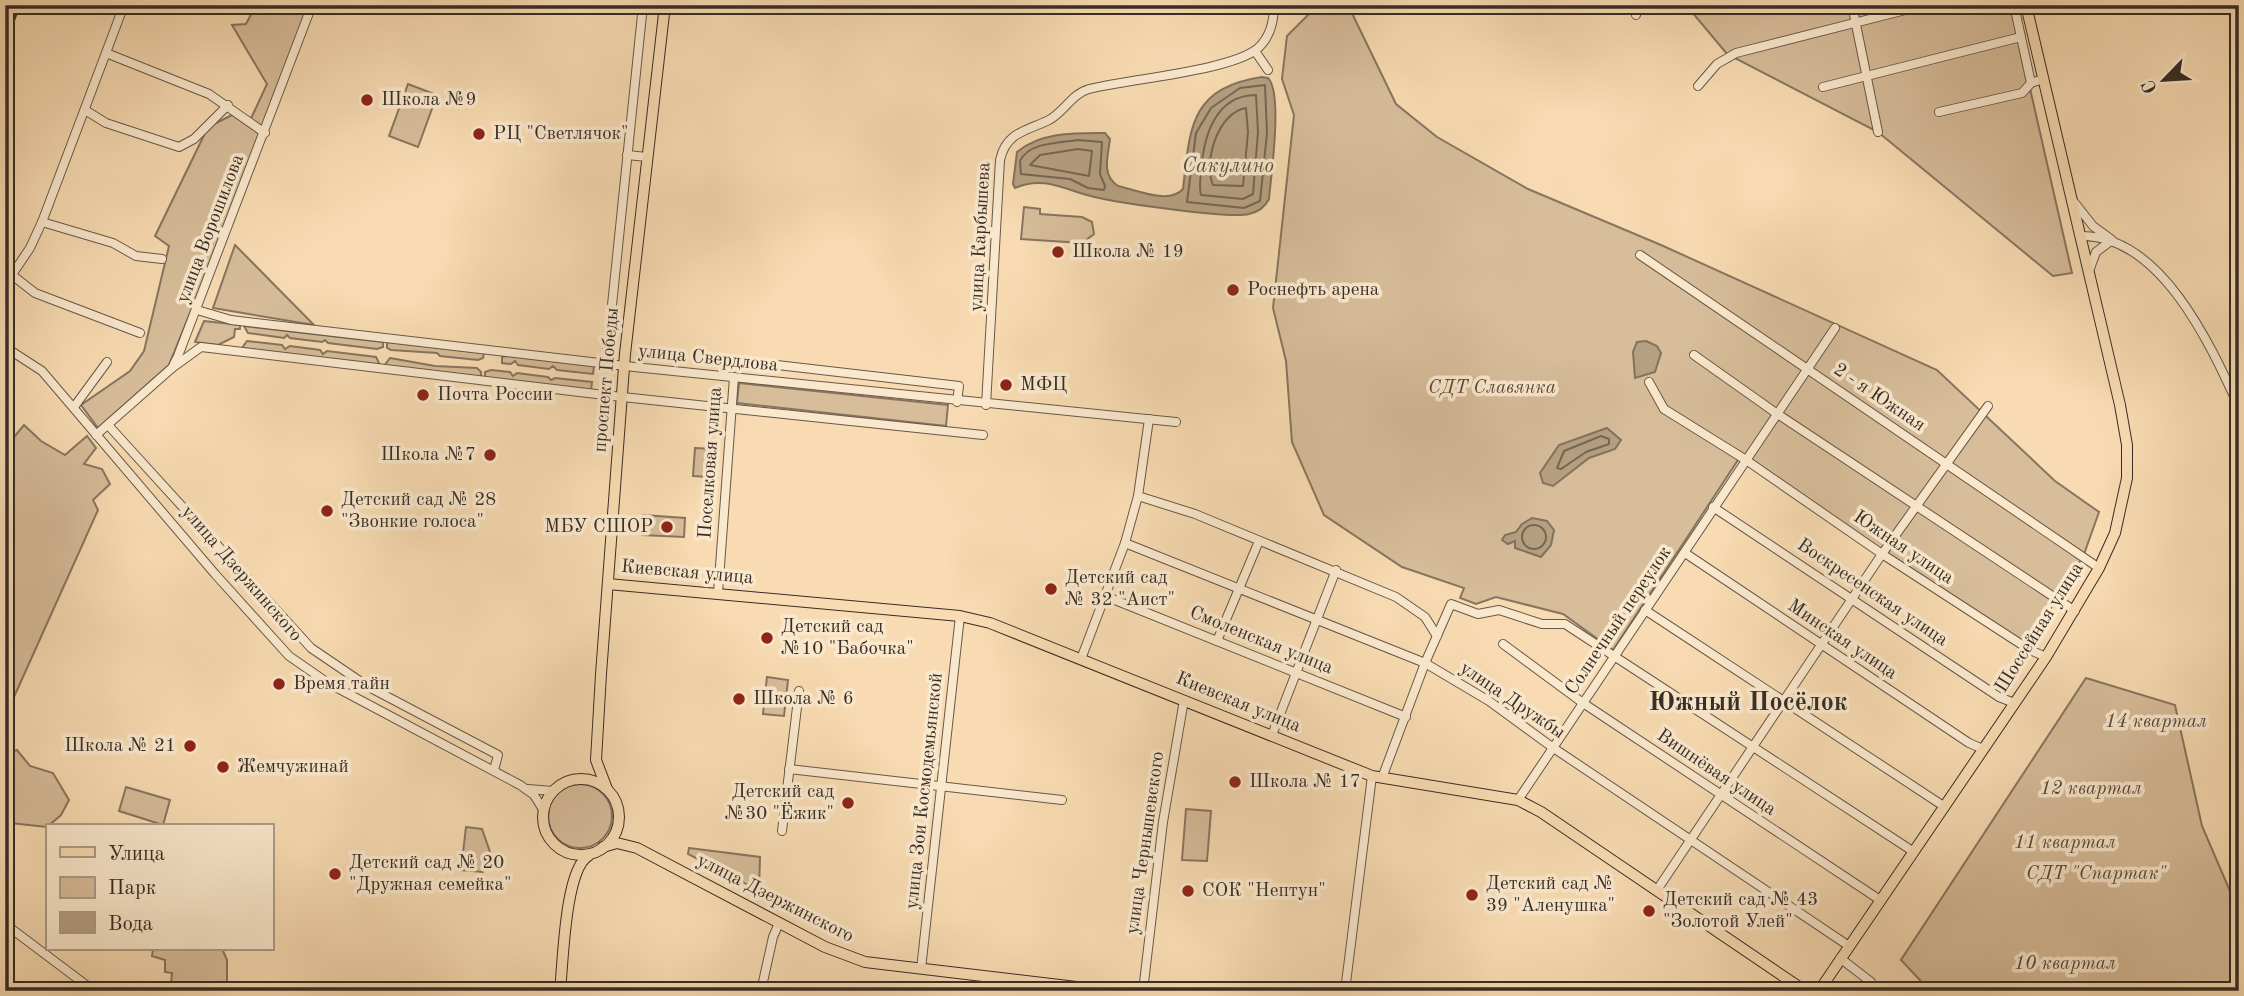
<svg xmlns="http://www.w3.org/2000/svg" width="2244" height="996" viewBox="0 0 2244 996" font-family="'Old Standard TT',serif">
	<rect width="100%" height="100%" fill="#f8dbb2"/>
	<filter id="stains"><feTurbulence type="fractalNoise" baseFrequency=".00286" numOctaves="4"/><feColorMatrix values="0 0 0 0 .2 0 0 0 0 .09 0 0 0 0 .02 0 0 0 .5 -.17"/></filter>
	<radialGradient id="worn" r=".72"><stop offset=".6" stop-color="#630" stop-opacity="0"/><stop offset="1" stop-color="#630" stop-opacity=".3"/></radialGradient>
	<g fill="#d7bd9a" stroke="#877560" stroke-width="2">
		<polygon points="256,5 308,5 228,219 169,365 98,428 81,405 130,371 144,351 169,246 155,236 208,127 234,114 248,125 267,84 232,25 246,24"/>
		<polygon points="1318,5 1348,5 1396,104 1437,137 1528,189 1661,245 1937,370 2055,481 2099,512 2083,557 2027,646 1740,457 1613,650 1563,614 1496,597 1476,604 1460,598 1464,588 1402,567 1324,515 1292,442 1286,361 1273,308 1294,115 1282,79 1287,36"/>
		<polygon points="1686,5 2011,5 2072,273 2053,276 1878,132 1727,54"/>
		<polygon points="408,84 437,95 418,147 389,136"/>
		<polygon points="1024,207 1040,209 1040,214 1082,217 1092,222 1094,234 1082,243 1021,239"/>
		<polygon points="235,245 314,325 213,308"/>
		<polygon points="204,321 240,325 240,329 235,329 234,337 218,345 195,342"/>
		<polygon points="244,326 383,342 383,347 377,349 328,343 325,340 322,342 290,338 287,335 284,338 248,333"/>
		<polygon points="247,341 282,345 285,349 290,346 320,350 323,354 327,351 376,357 380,365 242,348"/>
		<polygon points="387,342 484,353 483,358 478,360 440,356 437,353 391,350 387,348"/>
		<polygon points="507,356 594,366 593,374 557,370 553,366 549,369 518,365 515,361 511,364 502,363 502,357"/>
		<polygon points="390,358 435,366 477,368 481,372 481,377 384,366"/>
		<polygon points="491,370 510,372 513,376 517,373 548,377 551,380 555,378 592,382 591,391 485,378 485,372"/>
		<polygon points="739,383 948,405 946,426 737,403"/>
		<polygon points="24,425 41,441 65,455 87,436 96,448 84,464 102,469 110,484 93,500 98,510 5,717 5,455 11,451 12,442 5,436 15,436"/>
		<polygon points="695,448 713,449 711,477 693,476"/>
		<polygon points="643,515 685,518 684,537 642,535"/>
		<polygon points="767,677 788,680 784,716 763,714"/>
		<polygon points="2086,678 2175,705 2202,826 2239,912 2239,991 1930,991 1901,960"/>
		<polygon points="17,750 30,766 53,773 69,800 61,815 47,827 10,823 5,826 5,754"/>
		<circle cx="580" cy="816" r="32"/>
		<polygon points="126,787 170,800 163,825 119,811"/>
		<polygon points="1186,809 1211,811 1207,861 1182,860"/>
		<polygon points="466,827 482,829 496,869 484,867 483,872 461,870"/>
		<polygon points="689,848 760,857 759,891 688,854"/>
		<polygon points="153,949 226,949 223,951 227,960 227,991 170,991 172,973 165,972 165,960 152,956"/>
	</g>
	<g fill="#b6a082" stroke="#83725d" stroke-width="2">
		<path d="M 1262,77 L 1268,78 C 1283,93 1271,175 1269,199 C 1265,207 1258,212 1249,214 C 1230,219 1109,202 1087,195 C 1062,188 1041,176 1015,188 L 1013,184 L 1017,152 C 1041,132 1075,133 1105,133 L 1110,139 C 1108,156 1101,175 1118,186 C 1137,190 1169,205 1183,189 C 1190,129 1189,88 1262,77 Z"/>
		<polygon points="1646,341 1657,346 1661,353 1655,372 1635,378 1633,352 1637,342"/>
		<polygon points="1607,428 1621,440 1615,449 1589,458 1553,486 1543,483 1540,473 1559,445"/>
		<polygon points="1532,518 1547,521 1554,530 1551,545 1541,557 1515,548 1515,541 1508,544 1502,540 1505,535 1516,532 1522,524"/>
	</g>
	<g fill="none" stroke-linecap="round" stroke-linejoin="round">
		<g stroke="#766654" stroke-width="2">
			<polygon points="1265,85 1267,133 1260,201 1244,208 1187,202 1196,133 1211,108 1240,88"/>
			<path d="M 1256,95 L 1258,132 L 1253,194 L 1243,199 L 1201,195 C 1199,188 1200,181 1201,173 C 1203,139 1214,95 1256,95 Z"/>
			<path d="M 1246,108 L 1248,132 L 1243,186 L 1213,185 C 1203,162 1218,112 1246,108 Z"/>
			<path d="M 1078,140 L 1102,142 L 1100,174 L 1105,186 L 1104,190 L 1088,188 L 1070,179 L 1021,174 L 1020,161 C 1029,142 1059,143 1078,140 Z"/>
			<polygon points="1078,149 1092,151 1089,176 1030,165 1040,155"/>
			<polygon points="1601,436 1609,439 1609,444 1586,452 1561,469 1557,468 1564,451"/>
			<circle cx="1534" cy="537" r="12"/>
		</g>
		<defs>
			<g id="minor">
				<polyline points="1852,5 1878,132"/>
				<polyline points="2014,5 2031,83 2043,79"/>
				<polyline points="1636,15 1640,5"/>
				<polyline points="1255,51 1268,70"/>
				<polyline points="106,53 209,94 265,133"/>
				<polyline points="1698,86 1717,64 1736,53 1925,5"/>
				<polyline points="1823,87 2021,37"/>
				<polyline points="85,110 106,123 179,147 194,139 228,105"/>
				<polyline points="1939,112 2022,93 2031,83"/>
				<polyline points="627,155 647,157"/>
				<polyline points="2074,202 2093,226 2112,240 2096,252 2089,271"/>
				<polyline points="42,222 113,243 136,256 162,259"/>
				<path d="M 2081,236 C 2161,235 2210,344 2239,407"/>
				<polyline points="1640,255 2099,568"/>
				<polyline points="12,275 35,293 140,333"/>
				<polyline points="5,285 30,248 42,222 124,5"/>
				<polyline points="197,310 231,320 634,367 1176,422"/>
				<polyline points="5,347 42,371 215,574 289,656 328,683 520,785 534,795 544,811"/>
				<polyline points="1694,355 1776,413 2075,611"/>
				<polyline points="743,361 959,386 957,402"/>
				<polyline points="606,363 643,5"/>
				<polyline points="172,368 201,347 613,396 983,435"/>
				<polyline points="1649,382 1664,409 1746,460 1882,554 2030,650 2046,657"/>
				<path d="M 986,405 L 1000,160 C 1006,133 1025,131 1047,121 C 1063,114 1071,94 1089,89 C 1128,79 1229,71 1257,49 C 1270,38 1274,21 1274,5"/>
				<polyline points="74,407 107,362"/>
				<polyline points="108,425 311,648 367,686 498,755 494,770"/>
				<polyline points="96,435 172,368 178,356 312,5"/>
				<polyline points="1138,496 1195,514 1396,597 1425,617 1437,636"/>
				<polyline points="1713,507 1999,697 2014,703"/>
				<polyline points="1125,543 1425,663 1489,701 1552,747 1849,946"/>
				<polyline points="1685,553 1969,743 1983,749"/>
				<polyline points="718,593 734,377"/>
				<polyline points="1105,596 1406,717"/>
				<polyline points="1645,610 1945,807"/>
				<polyline points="1217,641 1259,541"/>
				<polyline points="1503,644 1583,703 1880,900"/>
				<polyline points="1081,659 1125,543 1138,496 1149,419"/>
				<polyline points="1272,735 1336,570"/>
				<polyline points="789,769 1062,800"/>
				<polyline points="1382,778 1425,663 1451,604 1478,614 1499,610 1542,624 1565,624 1914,852"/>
				<polyline points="528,789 553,791"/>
				<polyline points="1518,800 1835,328"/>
				<polyline points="782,831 799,691"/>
				<polyline points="1657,890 1882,554 1988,406"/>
				<polyline points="5,924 94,991"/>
				<polyline points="1840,958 1871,982 1873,991"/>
				<polyline points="921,969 960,616"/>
				<polyline points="761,991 773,937 779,923"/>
				<polyline points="1143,991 1163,822 1184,700"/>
				<polyline points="1345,991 1372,776"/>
			</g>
			<g id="major">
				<polyline points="608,584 960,616 990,623 1372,776 1518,800 1541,812 1805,991"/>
				<circle cx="581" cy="817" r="38"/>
				<polyline points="607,789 596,760 601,674 625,354 665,5"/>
				<polyline points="603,847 617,843 637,848 825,947 865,962 1110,991"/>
				<path d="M 560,991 C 563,963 565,870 588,856"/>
				<polyline points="1819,991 2046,657 2099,568 2115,533 2127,478 2127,445 2120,405 2026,5"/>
			</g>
		</defs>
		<use href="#minor" stroke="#675848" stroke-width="10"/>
		<use href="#major" stroke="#372d25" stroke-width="12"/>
		<use href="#minor" stroke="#fae8cd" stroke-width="8"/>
		<use href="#major" stroke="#f8dbb2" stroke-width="10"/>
		<polyline stroke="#372d25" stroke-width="2" stroke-dasharray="12 12" stroke-linecap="butt" points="5,44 20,5"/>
	</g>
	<g fill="#8f2418" stroke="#fae8cd" stroke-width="2.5">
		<circle cx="367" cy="100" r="7"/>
		<circle cx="479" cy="134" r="7"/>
		<circle cx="1058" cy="252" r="7"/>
		<circle cx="1233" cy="290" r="7"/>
		<circle cx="1006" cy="385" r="7"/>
		<circle cx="423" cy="395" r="7"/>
		<circle cx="490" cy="455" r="7"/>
		<circle cx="327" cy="511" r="7"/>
		<circle cx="667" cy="527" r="7"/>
		<circle cx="1051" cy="589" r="7"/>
		<circle cx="767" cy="638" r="7"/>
		<circle cx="279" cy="684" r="7"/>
		<circle cx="739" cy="699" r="7"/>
		<circle cx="190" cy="746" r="7"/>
		<circle cx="223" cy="767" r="7"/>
		<circle cx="1235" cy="782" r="7"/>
		<circle cx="848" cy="803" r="7"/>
		<circle cx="335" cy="874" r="7"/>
		<circle cx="1188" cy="891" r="7"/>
		<circle cx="1472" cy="895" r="7"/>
		<circle cx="1649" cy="911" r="7"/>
	</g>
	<g text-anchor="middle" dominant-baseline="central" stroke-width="7" stroke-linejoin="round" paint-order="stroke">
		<g font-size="19" fill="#372d25" stroke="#fae8cd" text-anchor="start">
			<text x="381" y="100">Школа №9</text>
			<text x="493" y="134">РЦ "Светлячок"</text>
			<text x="1072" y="252">Школа № 19</text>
			<text x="1247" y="290">Роснефть арена</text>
			<text x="1020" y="385">МФЦ</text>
			<text x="437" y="395">Почта России</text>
			<text x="476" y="455" text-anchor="end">Школа №7</text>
			<text x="341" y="500">Детский сад № 28<tspan x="341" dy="22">"Звонкие голоса"</tspan></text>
			<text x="653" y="527" text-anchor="end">МБУ СШОР</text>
			<text x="1065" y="578">Детский сад<tspan x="1065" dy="22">№ 32 "Аист"</tspan></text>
			<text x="781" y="627">Детский сад<tspan x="781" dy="22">№10 "Бабочка"</tspan></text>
			<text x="293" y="684">Время тайн</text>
			<text x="753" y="699">Школа № 6</text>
			<text x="176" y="746" text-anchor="end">Школа № 21</text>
			<text x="237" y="767">Жемчужинай</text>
			<text x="1249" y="782">Школа № 17</text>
			<text x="834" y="792" text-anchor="end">Детский сад<tspan x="834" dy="22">№30 "Ёжик"</tspan></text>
			<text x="349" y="863">Детский сад № 20<tspan x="349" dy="22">"Дружная семейка"</tspan></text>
			<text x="1486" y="884">Детский сад №<tspan x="1486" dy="22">39 "Аленушка"</tspan></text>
			<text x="1202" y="891">СОК "Нептун"</text>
			<text x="1663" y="900">Детский сад № 43<tspan x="1663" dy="22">"Золотой Улей"</tspan></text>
		</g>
		<g font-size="19" fill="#372d25" stroke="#fae8cd">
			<text transform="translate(211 229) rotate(-69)">улица Ворошилова</text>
			<text transform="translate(981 237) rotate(-87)">улица Карбышева</text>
			<text transform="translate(708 359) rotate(6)">улица Свердлова</text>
			<text transform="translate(607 380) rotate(-85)">проспект Победы</text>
			<text transform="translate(1879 398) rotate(34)">2 - я Южная</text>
			<text transform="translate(711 463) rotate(-86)">Поселковая улица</text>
			<text transform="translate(1903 548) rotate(34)">Южная улица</text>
			<text transform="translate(687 573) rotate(5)">Киевская улица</text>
			<text transform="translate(241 574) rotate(49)">улица Дзержинского</text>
			<text transform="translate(1872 593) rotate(34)">Воскресенская улица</text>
			<text transform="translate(1619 621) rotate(-56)">Солнечный переулок</text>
			<text transform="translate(2040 628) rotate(-58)">Шоссейная улица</text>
			<text transform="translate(1842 640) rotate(34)">Минская улица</text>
			<text transform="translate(1261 641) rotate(22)">Смоленская улица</text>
			<text transform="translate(1512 701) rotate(34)">улица Дружбы</text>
			<text transform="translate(1238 703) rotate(22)">Киевская улица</text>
			<text transform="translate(1716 773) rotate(34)">Вишнёвая улица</text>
			<text transform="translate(925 791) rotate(-84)">улица Зои Космодемьянской</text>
			<text transform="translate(1146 843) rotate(-82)">улица Чернышевского</text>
			<text transform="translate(775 899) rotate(27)">улица Дзержинского</text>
		</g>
		<g font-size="19" font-style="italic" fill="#574a3c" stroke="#fae8cd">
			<text x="1492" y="388">СДТ Славянка</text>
			<text x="2156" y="722">14 квартал</text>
			<text x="2091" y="789">12 квартал</text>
			<text x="2065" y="843">11 квартал</text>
			<text x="2096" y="874">СДТ "Спартак"</text>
			<text x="2065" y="964">10 квартал</text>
		</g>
		<g font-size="21" font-style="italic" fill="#5d5041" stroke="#fae8cd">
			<text x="1228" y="166">Сакулино</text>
		</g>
		<g font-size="26" font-weight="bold" fill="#372d25" stroke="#fae8cd">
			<text x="1748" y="703">Южный Посёлок</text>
		</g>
	</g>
	<rect width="2244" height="996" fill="none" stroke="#f8dbb2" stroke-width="28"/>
	<rect x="7" y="7" width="2230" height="982" fill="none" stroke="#372d25" stroke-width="3.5"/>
	<rect x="14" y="14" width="2216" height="968" fill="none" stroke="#372d25" stroke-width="2"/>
	<rect x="46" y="824" width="228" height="126" fill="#fae8cd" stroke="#ac9d8a" stroke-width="2"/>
	<rect x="60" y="847" width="35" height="10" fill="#f8dbb2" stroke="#ac9d8a" stroke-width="2"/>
	<text x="108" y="860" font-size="21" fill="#372d25">Улица</text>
	<rect x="60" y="877" width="35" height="21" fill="#d7bd9a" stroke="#ac9d8a" stroke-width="2"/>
	<text x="108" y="894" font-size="21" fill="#372d25">Парк</text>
	<rect x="60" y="912" width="35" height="21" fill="#b6a082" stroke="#ac9d8a" stroke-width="2"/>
	<text x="108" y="930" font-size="21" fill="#372d25">Вода</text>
	<g transform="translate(2164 80) rotate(245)" stroke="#fae8cd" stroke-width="5" paint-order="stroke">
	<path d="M0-5L12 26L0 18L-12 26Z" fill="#372d25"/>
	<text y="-10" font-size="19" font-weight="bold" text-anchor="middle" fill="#372d25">С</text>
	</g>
	<rect width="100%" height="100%" filter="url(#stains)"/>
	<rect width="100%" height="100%" fill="url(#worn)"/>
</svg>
